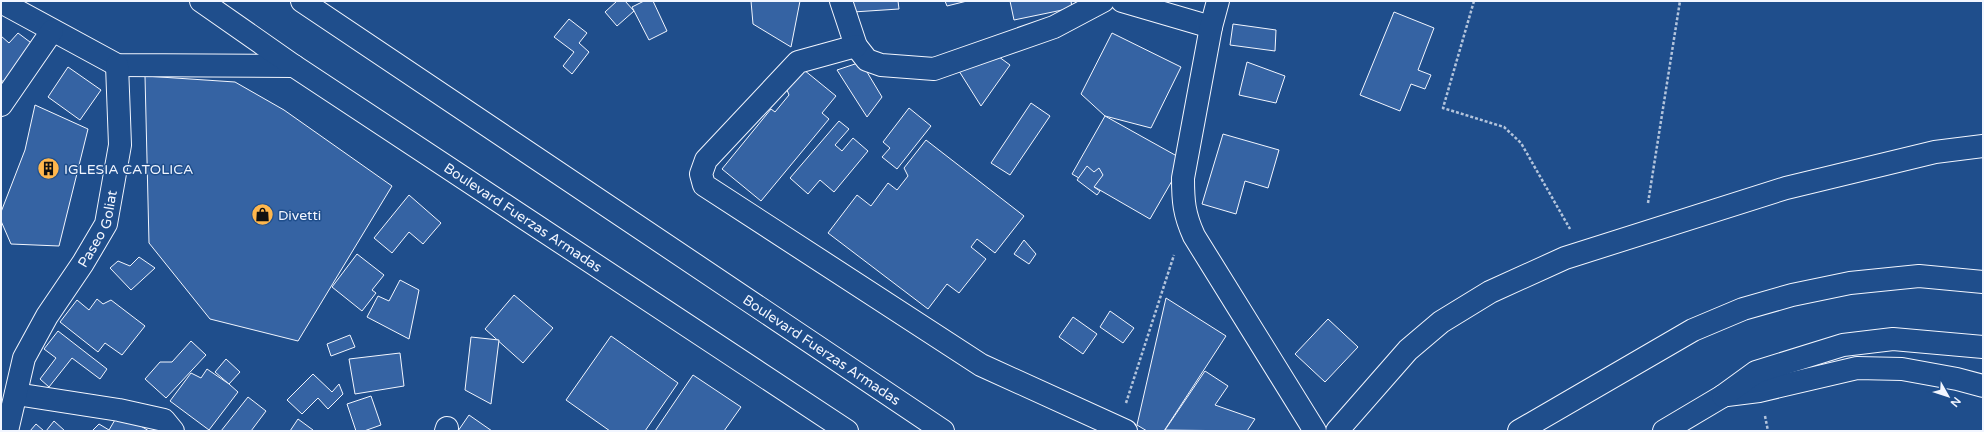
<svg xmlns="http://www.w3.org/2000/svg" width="1984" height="432" viewBox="0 0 1984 432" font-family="'Varela Round',sans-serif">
	<rect width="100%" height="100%" fill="#1f4e8c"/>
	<g fill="#3563a3" stroke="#f2f6ff">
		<polygon points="617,1 625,1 634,11 617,26 605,12"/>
		<polygon points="644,1 653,1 667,31 649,40 632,7"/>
		<polygon points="751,1 800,1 791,47 753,24"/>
		<polygon points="852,1 898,1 899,9 853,12"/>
		<polygon points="945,1 967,1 947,6"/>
		<polygon points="1010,1 1071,1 1072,8 1014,20"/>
		<polygon points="1394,12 1434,28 1418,70 1431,75 1425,89 1411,84 1400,111 1360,95"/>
		<polygon points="569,19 587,33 579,43 589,52 572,74 563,66 574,52 554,37"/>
		<polygon points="1233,24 1276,30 1275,51 1230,45"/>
		<polygon points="18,33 34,45 4,82 1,80 1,36 9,43"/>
		<polygon points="1112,33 1181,67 1151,128 1105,116 1081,94"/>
		<polygon points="991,51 1010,65 981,106 959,71"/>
		<polygon points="861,62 882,97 867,117 837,70"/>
		<polygon points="1247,62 1285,76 1276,103 1239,95"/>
		<polygon points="68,67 101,90 80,120 48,97"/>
		<polygon points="804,70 836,96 822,113 829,119 761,201 722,169 771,109 775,112 789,95 787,90"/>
		<polygon points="145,76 235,82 284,110 392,186 298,341 210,319 149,243"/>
		<polygon points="1031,103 1050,116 1010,175 991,163"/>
		<polygon points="35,105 88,129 59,246 11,244 1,221 1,212 25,150"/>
		<polygon points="909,108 931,126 897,169 882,157 890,148 883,142"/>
		<polygon points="1105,116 1184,160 1150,219 1072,174"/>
		<polygon points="839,121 849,129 835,145 842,151 853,138 868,151 834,192 820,180 808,194 790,178"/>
		<polygon points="1223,134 1279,150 1268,188 1245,181 1236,214 1202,204"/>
		<polygon points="926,140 1024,216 995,253 977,239 971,247 986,259 959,293 947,284 928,309 828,233 857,195 871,206 888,183 897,190 908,176 904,168"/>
		<polygon points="1087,166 1094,172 1099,168 1103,175 1094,187 1100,191 1097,195 1077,180"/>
		<polygon points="409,195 441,223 423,244 409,232 392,253 374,238"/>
		<polygon points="1024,240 1036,254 1029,264 1014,254"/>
		<polygon points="357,254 384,275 372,290 376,293 362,311 332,287"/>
		<polygon points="139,257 155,268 131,290 110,268 118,261 130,266"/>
		<polygon points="400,280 419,290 409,339 367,317 378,296 389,301"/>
		<polygon points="514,295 553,328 523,363 485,329"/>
		<polygon points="1166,298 1226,336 1164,431 1147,431 1137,425"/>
		<polygon points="97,299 103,304 111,300 145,326 122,355 105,343 98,352 60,322 77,300 89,310"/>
		<polygon points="1110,311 1134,328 1123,343 1100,327"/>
		<polygon points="1073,317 1097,334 1083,354 1059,337"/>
		<polygon points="1328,319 1358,347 1325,382 1295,354"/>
		<polygon points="58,331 107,369 100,379 72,358 49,387 40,379 56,358 44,349"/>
		<polygon points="350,335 355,347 331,356 327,344"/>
		<polygon points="611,336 678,383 645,431 610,431 566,400"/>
		<polygon points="471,337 499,340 491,404 465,390"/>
		<polygon points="191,341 206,355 166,398 145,379 160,362 172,362"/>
		<polygon points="400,353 404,386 355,394 349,359"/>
		<polygon points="226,359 240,372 229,384 215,372"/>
		<polygon points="207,369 229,384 238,392 209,430 170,401 191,373 201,378"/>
		<polygon points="1205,371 1228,386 1215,405 1255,419 1247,431 1165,430"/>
		<polygon points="313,374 332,392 339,384 343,394 328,409 318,398 302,414 287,400"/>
		<polygon points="693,375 741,407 724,431 655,431"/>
		<polygon points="371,396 381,425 364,431 356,431 347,404"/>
		<polygon points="248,397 266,411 251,431 221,431"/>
		<polygon points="119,413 149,431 92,431 99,424 109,430"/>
		<polygon points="469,415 492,431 458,431"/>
		<polygon points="298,419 313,430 312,431 290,431"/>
		<polygon points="54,421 65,431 46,431"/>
		<polygon points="36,424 44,431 30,431"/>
	</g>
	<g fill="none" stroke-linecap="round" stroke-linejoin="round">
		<defs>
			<g id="minor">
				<polyline points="841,1 856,46 867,60 881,65 934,69 1054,27 1103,1"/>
				<polyline points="1122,1 1211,27"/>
				<path d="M 1218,1 L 1211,27 L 1183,178 C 1183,201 1184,214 1194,236 L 1315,431"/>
				<polyline points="1,2 117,65 294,66"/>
				<polyline points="856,46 798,62 706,160 701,174 704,185 981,365 1126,431"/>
				<polyline points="1,105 52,31"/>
				<polyline points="16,394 119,410 164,420 173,431"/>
				<path id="s1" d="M 7,431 L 24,358 L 47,316 L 83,263 L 106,224 L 120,145 L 117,65"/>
				<polyline points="446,431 447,428"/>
				<polyline points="1337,431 1408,350 1441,322 1490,292 1565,258 1786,188 1935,152 1983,146"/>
				<polyline points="1519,431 1693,330 1743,309 1792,295 1850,283 1919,276 1983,282"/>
			</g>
			<polyline id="major" points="1664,431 1723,396"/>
			<g id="highway">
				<path id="s2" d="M 201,1 L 294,66 L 847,431"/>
				<path id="s3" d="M 302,1 L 943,431"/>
				<polyline points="1727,395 1759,391 1857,368 1902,369 1957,379 1983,386"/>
				<polyline points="1723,396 1756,372 1843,345 1893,339 1983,347"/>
			</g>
		</defs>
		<use href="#minor" stroke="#f2f6ff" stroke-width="24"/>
		<use href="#major" stroke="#f2f6ff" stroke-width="24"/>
		<use href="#highway" stroke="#f2f6ff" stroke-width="24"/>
		<g stroke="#b3c4dc" stroke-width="2.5" stroke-dasharray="3 2" stroke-linecap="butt">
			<polyline points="1474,1 1443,108 1504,127 1521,143 1570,229"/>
			<polyline points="1648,203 1680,1"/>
			<polyline points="1126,403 1174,255"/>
			<polyline points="1765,416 1768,431"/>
		</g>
		<use href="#minor" stroke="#1f4e8c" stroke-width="22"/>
		<use href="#major" stroke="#1f4e8c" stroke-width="22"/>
		<use href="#highway" stroke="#1f4e8c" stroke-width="22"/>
	</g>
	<defs>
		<symbol id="building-disc" viewBox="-11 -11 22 22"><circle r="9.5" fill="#ffb74d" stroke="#1f4e8c"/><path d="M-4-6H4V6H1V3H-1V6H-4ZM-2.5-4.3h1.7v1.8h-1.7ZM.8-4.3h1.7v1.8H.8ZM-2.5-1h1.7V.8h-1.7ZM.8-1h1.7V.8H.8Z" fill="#111"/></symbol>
		<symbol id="shop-disc" viewBox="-11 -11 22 22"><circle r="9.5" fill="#ffb74d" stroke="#1f4e8c"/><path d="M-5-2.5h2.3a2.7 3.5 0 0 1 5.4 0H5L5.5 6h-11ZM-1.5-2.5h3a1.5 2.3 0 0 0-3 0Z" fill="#111"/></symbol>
	</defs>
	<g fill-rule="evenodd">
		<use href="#building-disc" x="36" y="156" width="25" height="25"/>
		<use href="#shop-disc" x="250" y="202" width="25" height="25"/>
	</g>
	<g text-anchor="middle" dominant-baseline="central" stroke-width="3" stroke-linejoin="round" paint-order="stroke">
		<g font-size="14" fill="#f2f6ff" stroke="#1f4e8c" text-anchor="start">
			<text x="64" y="169">IGLESIA CATOLICA</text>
			<text x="278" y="215">Divetti</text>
		</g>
		<g font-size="14" fill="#f2f6ff" stroke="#1f4e8c">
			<text stroke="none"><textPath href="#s2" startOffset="388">Boulevard Fuerzas Armadas</textPath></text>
			<text stroke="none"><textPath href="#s1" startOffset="225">Paseo Goliat</textPath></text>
			<text stroke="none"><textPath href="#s3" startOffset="626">Boulevard Fuerzas Armadas</textPath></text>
		</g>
	</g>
	<rect width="1984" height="432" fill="none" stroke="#f2f6ff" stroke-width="4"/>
	<g transform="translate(1948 396) rotate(129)" stroke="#1f4e8c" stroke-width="3" paint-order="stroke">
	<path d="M0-3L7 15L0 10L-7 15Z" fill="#f2f6ff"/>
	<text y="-6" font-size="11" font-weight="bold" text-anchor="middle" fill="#f2f6ff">N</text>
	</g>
</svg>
